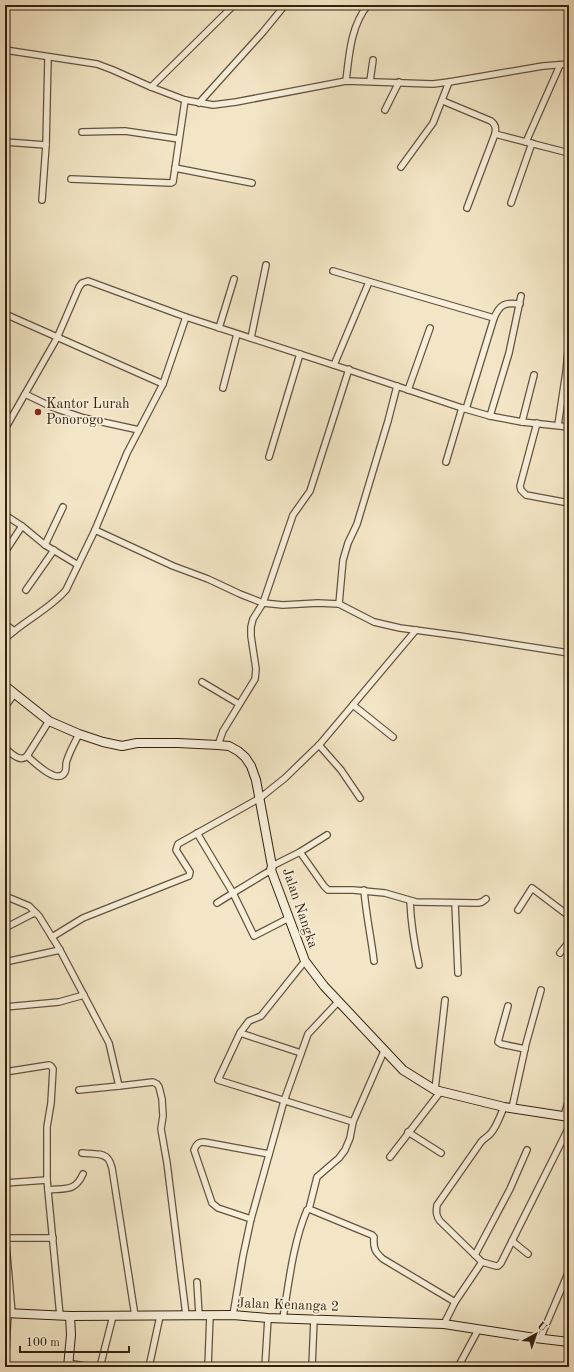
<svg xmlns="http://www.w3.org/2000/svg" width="574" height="1372" viewBox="0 0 574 1372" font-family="'Old Standard TT',serif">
	<rect width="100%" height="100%" fill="#f3e6c6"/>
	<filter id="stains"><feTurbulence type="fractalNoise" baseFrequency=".005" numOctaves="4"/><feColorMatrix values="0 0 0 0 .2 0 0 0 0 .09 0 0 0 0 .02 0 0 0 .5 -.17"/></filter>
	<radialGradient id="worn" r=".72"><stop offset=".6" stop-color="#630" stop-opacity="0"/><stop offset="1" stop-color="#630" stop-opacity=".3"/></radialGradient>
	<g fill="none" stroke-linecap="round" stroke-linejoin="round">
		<defs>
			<g id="street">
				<polyline points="5,50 97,64 113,70 151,87 185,100 213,105 236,102 346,81 433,84 449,82 543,66 569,64"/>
				<path d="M 346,81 C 349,55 351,25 368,5"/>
				<polyline points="370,81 373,60"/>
				<polyline points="151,87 234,5"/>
				<path d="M 443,101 L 491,121 C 496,125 496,128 495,134 L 467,208"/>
				<polyline points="199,103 263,32 285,5"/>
				<polyline points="385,110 399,82"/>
				<polyline points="82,132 125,131 179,139"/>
				<polyline points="495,134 569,153"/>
				<polyline points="5,142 46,145"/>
				<polyline points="526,142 560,65"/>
				<polyline points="401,167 433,123 449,82"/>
				<polyline points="175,168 252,183"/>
				<polyline points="71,179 171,183 173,182 185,100"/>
				<polyline points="42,200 46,145 48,58"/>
				<polyline points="511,203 532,143"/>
				<path d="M 333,271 L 494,318 C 500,304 505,302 520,304"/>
				<polyline points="5,314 163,384"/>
				<polyline points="219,328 234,279"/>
				<polyline points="251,338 266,265"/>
				<polyline points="334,365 369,282"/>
				<polyline points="223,388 237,334"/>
				<polyline points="408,390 430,328"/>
				<polyline points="25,394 54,408 84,418 139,430"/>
				<polyline points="466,409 494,318"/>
				<polyline points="490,416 509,353 521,296"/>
				<polyline points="522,422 534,375"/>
				<polyline points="537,423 520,486 521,490 526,495 569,503"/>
				<polyline points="558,425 566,372 569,340"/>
				<polyline points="5,429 57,338 79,287 82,283 88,281 186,317 352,371 462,408 490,416 522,422 569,427"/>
				<polyline points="269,457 300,354"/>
				<polyline points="446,462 462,408"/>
				<polyline points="5,515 22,526 45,545 78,565"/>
				<polyline points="95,530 173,566 208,579 240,594 263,603 283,605 318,603 339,604 374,622 400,628 460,636 569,653"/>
				<polyline points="45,545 63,507"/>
				<polyline points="5,552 22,526"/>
				<polyline points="26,590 54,550"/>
				<polyline points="339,604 343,560 348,543 357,524 388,421 397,386"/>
				<polyline points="5,624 14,631"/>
				<path d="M 5,639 C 23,621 49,610 66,590 L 95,530 L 127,453 L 163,384 L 186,317"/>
				<polyline points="202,682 239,704"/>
				<polyline points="353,705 393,737"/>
				<polyline points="5,707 15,693"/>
				<polyline points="218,745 223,731 255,679 256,669 251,636 251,627 253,619 263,603 293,515 310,491 349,369"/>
				<polyline points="319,745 341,770 360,798"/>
				<path d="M 5,748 C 11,753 20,763 27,756 C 34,762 58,786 65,772 C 67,768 65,764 67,760 C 70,751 75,742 79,734"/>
				<polyline points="27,756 49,721"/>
				<polyline points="197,833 233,893 271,870"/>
				<polyline points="300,852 324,886 328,890 353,890 385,893 416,902 478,903 482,902 486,899"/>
				<polyline points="272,866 300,852 327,835"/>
				<path d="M 364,890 C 366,914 371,937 374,961"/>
				<polyline points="5,896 29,906 36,913"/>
				<path d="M 410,901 C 411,923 414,943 419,965"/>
				<polyline points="217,903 233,893 254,936 289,918"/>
				<polyline points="455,903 458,973"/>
				<polyline points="518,910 532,888 569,916"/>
				<polyline points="5,928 32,914 36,913 39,916 60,950 109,1043 119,1086 153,1082 157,1084 159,1087 162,1099 163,1116 161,1129 167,1163 186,1315"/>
				<polyline points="52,937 83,918 189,876 190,872 176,850 178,844 260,798 285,778 320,744 416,630"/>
				<polyline points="560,953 569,942"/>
				<polyline points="305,961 261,1016 249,1021 240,1033 218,1080 353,1122"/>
				<polyline points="5,962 60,950"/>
				<polyline points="508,1006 498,1042 501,1044 525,1049"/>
				<polyline points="5,1007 59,1002 84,995"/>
				<polyline points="240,1033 301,1053"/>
				<polyline points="5,1072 49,1065 51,1066 53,1069 51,1103 47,1127 47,1180 60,1316"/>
				<polyline points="79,1090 119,1086"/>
				<polyline points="435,1090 445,1000"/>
				<path d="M 504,1107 C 500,1116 497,1126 491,1133 C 488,1137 484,1138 481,1142 L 437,1205 C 436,1212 436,1216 440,1221 L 482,1262 L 496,1266 L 498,1266 L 501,1263 L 569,1127"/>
				<polyline points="512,1108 526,1044 541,990"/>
				<polyline points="564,1116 569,1099"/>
				<polyline points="408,1132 441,1153"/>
				<path d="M 82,1153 C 89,1154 104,1152 108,1159 C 110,1161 111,1165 112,1168 L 135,1316"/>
				<polyline points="390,1157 441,1091"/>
				<polyline points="5,1183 47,1180"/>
				<path d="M 48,1190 C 65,1188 75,1192 83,1174"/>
				<polyline points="309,1209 317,1177 339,1158 345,1150 350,1138 353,1122 384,1051"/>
				<path d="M 251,1219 L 218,1208 L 212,1203 L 194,1150 C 196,1145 198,1142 204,1142 L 269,1154"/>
				<polyline points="5,1232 12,1313"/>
				<polyline points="5,1238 53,1238"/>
				<polyline points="512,1241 528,1254"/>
				<polyline points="475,1255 510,1189 527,1150"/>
				<polyline points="197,1282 199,1315"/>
				<polyline points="233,1315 243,1256 251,1219 284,1101 308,1034 338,1002"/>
				<path d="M 283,1318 C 289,1282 293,1243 307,1210 L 309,1209 L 372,1235 L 374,1237 C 373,1248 375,1252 383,1259 L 455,1302"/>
				<polyline points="444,1324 455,1302 482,1262"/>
				<polyline points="540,1339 569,1271"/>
				<polyline points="68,1363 90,1367"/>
				<polyline points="5,1367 8,1313"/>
				<polyline points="100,1367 113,1316"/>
				<polyline points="149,1367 160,1316"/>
				<polyline points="208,1367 210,1315"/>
				<polyline points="265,1367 268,1318"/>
				<polyline points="312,1367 314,1319"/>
				<polyline points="458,1367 478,1330"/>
			</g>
			<g id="secondary">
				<polyline points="5,686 49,721 79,734 103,742 122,746 137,743 178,743 218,745 229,746 238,751 245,757 251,766 256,780 272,866 271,870 305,961 324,986 403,1070 435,1090 504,1107 569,1117"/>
				<polyline points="5,1313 70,1316 233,1315 268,1318 444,1324 535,1338 569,1342"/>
				<polyline points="68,1367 71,1335 70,1316"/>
			</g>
		</defs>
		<use href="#street" stroke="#64523d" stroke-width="8"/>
		<use href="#secondary" stroke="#35210f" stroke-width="10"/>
		<use href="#street" stroke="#f7efda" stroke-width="5.5"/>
		<use href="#secondary" stroke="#f7efda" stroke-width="8"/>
	</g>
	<circle fill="#8f2418" stroke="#f7efda" stroke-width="1.5" cx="38" cy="412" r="4"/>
	<g text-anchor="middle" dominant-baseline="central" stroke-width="3.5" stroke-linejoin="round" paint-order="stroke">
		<g font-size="14" fill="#35210f" stroke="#f7efda" text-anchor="start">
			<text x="46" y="404">Kantor Lurah<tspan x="46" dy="16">Ponorogo</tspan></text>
		</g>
		<g font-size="14" fill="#35210f" stroke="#f7efda">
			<text transform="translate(300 908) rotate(71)">Jalan Nangka</text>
			<text transform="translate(288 1305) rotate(2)">Jalan Kenanga 2</text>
		</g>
	</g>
	<rect width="574" height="1372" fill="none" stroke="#f3e6c6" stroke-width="20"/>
	<rect x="6" y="6" width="562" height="1360" fill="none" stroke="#35210f" stroke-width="2"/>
	<rect x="10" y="10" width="554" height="1352" fill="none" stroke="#35210f"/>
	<g transform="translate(536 1334) rotate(40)" stroke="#f7efda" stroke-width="3" paint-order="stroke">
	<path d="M0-3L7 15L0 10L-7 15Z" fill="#35210f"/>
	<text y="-6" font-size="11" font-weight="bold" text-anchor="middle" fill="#35210f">U</text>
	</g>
	<path d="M20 1346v6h109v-6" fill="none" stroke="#35210f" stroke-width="2"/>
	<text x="26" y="1346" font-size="12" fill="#35210f" stroke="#f7efda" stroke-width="3" paint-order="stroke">100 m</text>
	<rect width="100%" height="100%" filter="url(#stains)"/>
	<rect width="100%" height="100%" fill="url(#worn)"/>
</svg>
